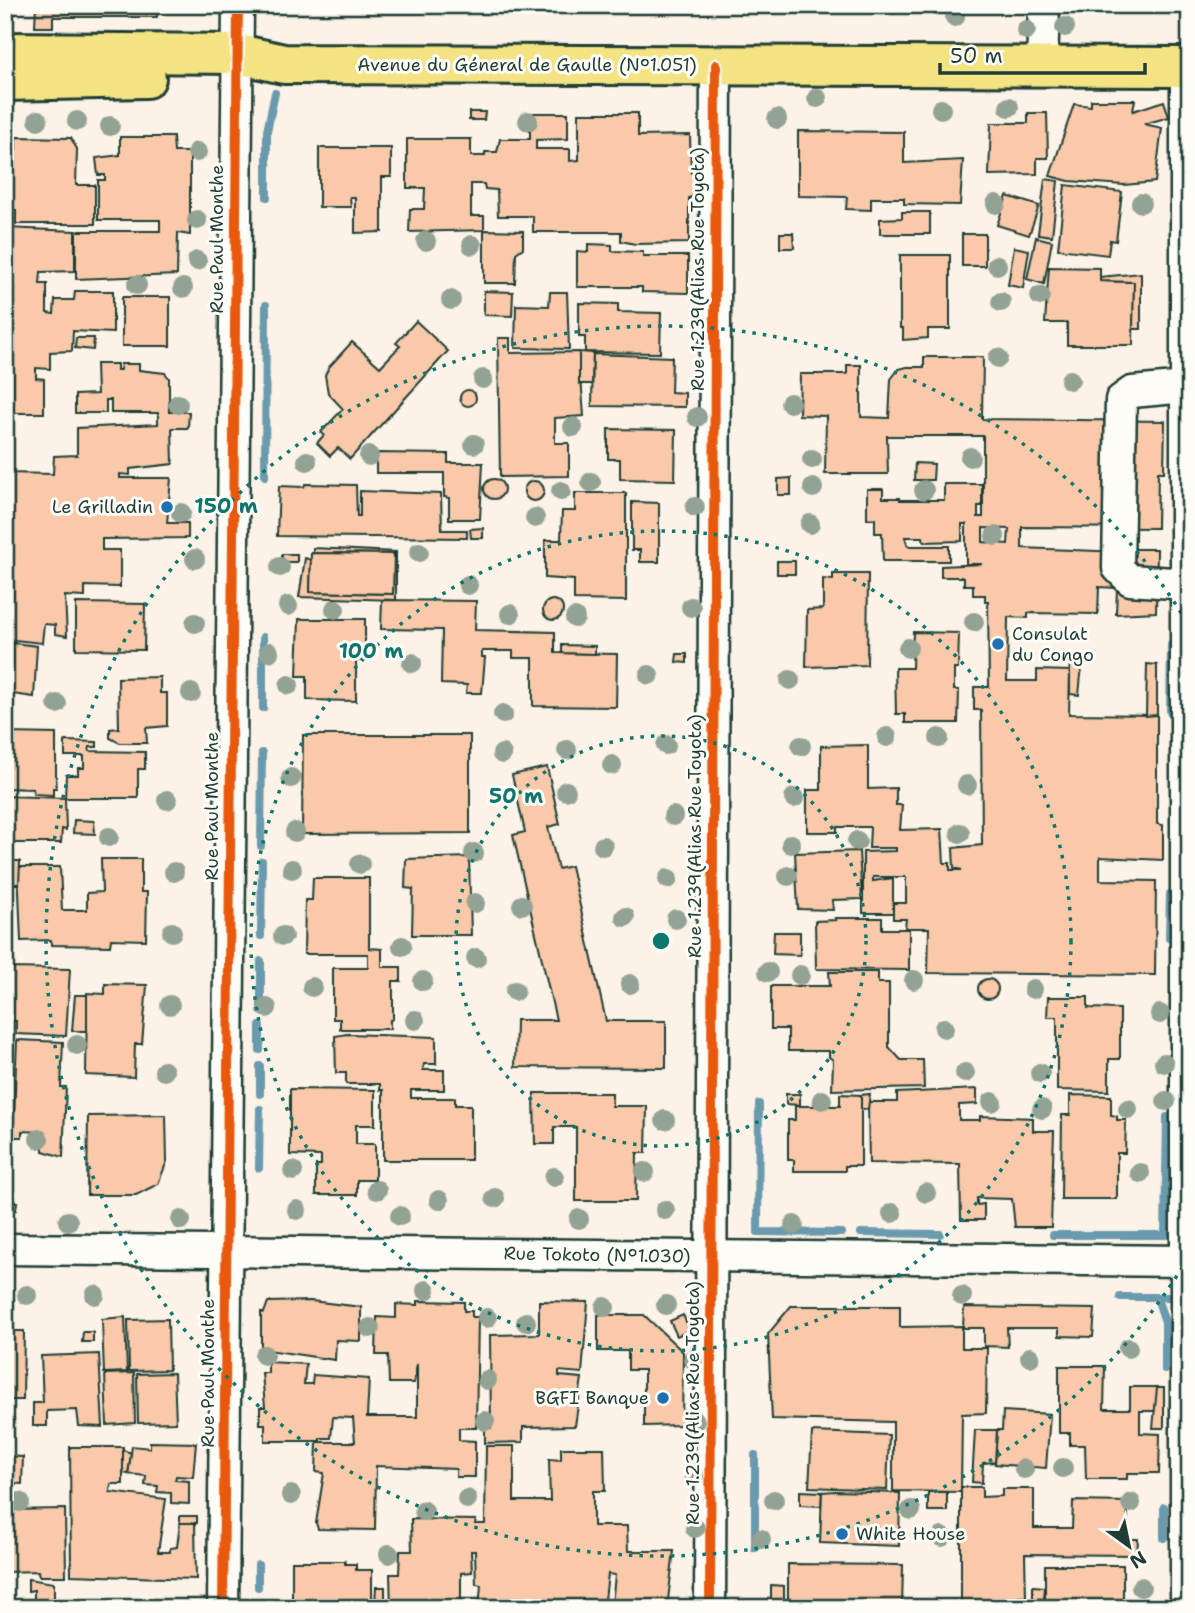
<svg xmlns="http://www.w3.org/2000/svg" width="1195" height="1613" viewBox="0 0 1195 1613" font-family="'Shantell Sans',sans-serif">
	<rect width="100%" height="100%" fill="#fcf2e7"/>
	<filter id="ink" filterUnits="userSpaceOnUse"><feTurbulence type="fractalNoise" baseFrequency=".0143" numOctaves="2"/><feDisplacementMap in="SourceGraphic" scale="14" xChannelSelector="R" yChannelSelector="G"/><feConvolveMatrix kernelMatrix="1 2 1 2 8 2 1 2 1" color-interpolation-filters="sRGB"/></filter>
	<g filter="url(#ink)">
		<g fill="none" stroke-linecap="round" stroke-linejoin="round">
			<g stroke="#6b9aad" stroke-width="8">
				<polyline points="267,197 267,131 275,93"/>
				<polyline points="265,476 266,305"/>
				<polyline points="263,708 263,637"/>
				<polyline points="1170,712 1171,645"/>
				<polyline points="261,846 262,753"/>
				<polyline points="261,936 262,861"/>
				<polyline points="1169,938 1170,894"/>
				<polyline points="261,1011 261,961"/>
				<polyline points="260,1026 260,1050"/>
				<polyline points="260,1094 260,1066"/>
				<polyline points="759,1104 758,1232 841,1233"/>
				<polyline points="259,1168 260,1109"/>
				<polyline points="861,1233 940,1234"/>
				<polyline points="1053,1235 1165,1235 1167,1117"/>
				<polyline points="1120,1297 1176,1297"/>
				<polyline points="1157,1298 1165,1322 1165,1370"/>
				<polyline points="755,1455 755,1548"/>
				<polyline points="1164,1507 1164,1538"/>
				<polyline points="258,1587 258,1565"/>
			</g>
		</g>
		<g fill="#f9c9a9" stroke="#1f3d34" stroke-width="2" fill-rule="evenodd">
			<polygon points="36,5 157,5 157,17 53,17 53,27 35,27"/>
			<polygon points="1091,100 1135,100 1133,111 1164,101 1169,117 1144,124 1162,128 1155,182 1124,185 1069,181 1050,176 1074,104 1091,106"/>
			<polygon points="469,112 485,112 484,120 469,120"/>
			<polygon points="530,113 568,113 568,139 536,140 536,149 570,149 570,161 579,160 579,113 638,113 638,136 690,135 691,173 696,173 696,195 689,198 689,243 635,244 621,241 621,232 533,232 533,216 498,216 497,190 485,189 484,184 471,184 471,216 484,216 484,230 409,232 410,209 424,209 425,188 407,188 407,139 471,139 471,156 485,156 485,152 497,152 500,139 530,139"/>
			<polygon points="1028,113 1047,113 1048,158 1037,158 1037,174 989,175 991,123 1028,123"/>
			<polygon points="798,131 904,132 904,163 963,160 960,205 904,204 904,198 871,198 871,210 846,209 847,197 798,196"/>
			<polygon points="16,137 71,138 77,149 76,185 95,185 95,224 16,224 16,210 5,210 5,150 16,150"/>
			<polygon points="120,137 173,137 174,152 190,152 190,235 178,233 177,275 76,279 76,231 160,231 160,220 98,220 98,180 105,180 105,175 98,175 96,158 120,155"/>
			<polygon points="319,148 391,148 391,177 382,177 382,232 355,233 355,197 350,197 351,207 319,207"/>
			<polygon points="1045,179 1058,181 1052,236 1038,234"/>
			<polygon points="1065,185 1122,192 1116,241 1110,240 1108,255 1058,249"/>
			<polygon points="1007,196 1039,206 1029,235 997,225"/>
			<polygon points="902,212 930,212 930,234 880,234 880,219 902,218"/>
			<polygon points="5,228 75,231 75,271 41,272 40,284 47,284 47,313 54,314 55,300 74,300 75,291 113,291 113,333 73,331 72,351 50,352 50,369 36,368 36,378 44,379 44,413 12,413 9,463 5,463"/>
			<polygon points="484,230 523,231 523,248 516,253 515,283 484,283"/>
			<polygon points="780,233 793,233 794,248 780,248"/>
			<rect x="962" y="234" width="23" height="32"/>
			<polygon points="1036,237 1052,241 1044,284 1027,279"/>
			<polygon points="588,244 612,245 612,251 643,252 643,256 688,256 688,293 642,292 642,287 577,287 577,251 588,252"/>
			<polygon points="1014,247 1029,250 1023,288 1008,285"/>
			<polygon points="900,255 950,255 950,329 928,329 928,338 903,340 903,328 900,328"/>
			<polygon points="1049,267 1100,268 1100,281 1134,282 1133,345 1067,345 1067,323 1045,323"/>
			<polygon points="1141,273 1141,329 1133,329 1134,282 1100,281 1100,277"/>
			<polygon points="484,291 513,292 512,316 484,315"/>
			<polygon points="550,292 567,292 569,349 515,348 516,305 549,306"/>
			<rect x="122" y="297" width="48" height="49"/>
			<polygon points="579,303 618,304 618,312 661,313 660,353 585,352 585,337 579,337"/>
			<polygon points="416,321 448,351 350,459 338,448 330,456 317,443 324,435 321,432 343,409 328,393 325,375 329,367 352,342 380,367 400,346 396,343"/>
			<polygon points="76,338 94,338 93,350 75,348"/>
			<polygon points="498,338 510,338 510,353 579,352 584,416 555,418 555,443 569,443 569,476 500,477"/>
			<polygon points="579,352 593,353 592,384 579,384"/>
			<polygon points="593,354 672,357 671,392 685,393 685,407 592,406"/>
			<path d="M 924,357 L 983,357 L 982,419 L 1165,421 L 1164,472 L 1158,472 L 1157,528 L 1022,527 L 1022,548 L 1122,552 L 1122,549 L 1157,549 L 1156,612 L 1116,614 L 1117,588 L 1099,587 L 1098,614 L 1028,613 L 1028,618 L 1008,617 L 1007,681 L 1037,681 L 1037,670 L 1070,671 L 1069,714 L 1157,715 L 1157,824 L 1163,825 L 1163,860 L 1100,857 L 1100,880 L 1156,881 L 1155,975 L 928,973 L 929,928 L 905,928 L 906,919 L 893,919 L 893,903 L 906,903 L 906,877 L 873,877 L 873,881 L 893,878 L 893,913 L 863,913 L 863,852 L 896,851 L 896,848 L 869,848 L 870,827 L 837,827 L 837,832 L 807,832 L 807,790 L 821,790 L 821,746 L 868,745 L 868,789 L 896,788 L 896,805 L 902,805 L 900,830 L 942,829 L 944,863 L 950,863 L 950,870 L 962,870 L 954,868 L 953,848 L 982,845 L 981,710 L 974,710 L 974,687 L 989,687 L 988,601 L 985,601 L 985,595 L 973,595 L 973,585 L 964,585 L 964,577 L 941,577 L 941,566 L 982,564 L 966,564 L 966,524 L 962,524 L 962,541 L 924,542 L 923,537 L 905,537 L 908,546 L 949,546 L 949,561 L 883,561 L 882,533 L 875,533 L 875,519 L 867,519 L 867,489 L 883,489 L 883,498 L 900,498 L 900,500 L 944,500 L 944,484 L 982,484 L 982,506 L 978,506 L 978,517 L 983,517 L 983,436 L 887,436 L 888,474 L 825,474 L 826,416 L 799,415 L 800,374 L 847,374 L 847,365 L 861,365 L 861,417 L 889,418 L 891,379 L 899,369 L 907,367 L 924,367 ZM 983,528 L 1009,529 L 1008,544 L 983,542 Z"/>
			<polygon points="96,364 117,364 117,370 120,370 121,364 139,364 139,370 165,373 169,378 169,412 189,412 188,428 172,428 173,464 130,469 130,475 120,474 120,478 171,478 167,523 188,523 188,538 102,539 102,550 120,550 120,587 85,586 85,597 65,596 67,636 55,634 55,625 44,624 42,643 5,639 5,473 53,474 54,456 77,455 77,428 158,424 158,413 111,413 111,400 106,400 106,413 75,413 75,395 97,394"/>
			<circle cx="468" cy="398" r="8"/>
			<polygon points="608,429 676,430 675,480 620,479 620,459 608,459"/>
			<polygon points="376,453 448,454 448,463 483,463 480,519 449,519 449,498 444,497 444,473 376,473"/>
			<polygon points="915,463 934,464 933,480 914,480"/>
			<polygon points="791,478 791,495 778,495 778,479"/>
			<circle cx="494" cy="489" r="10"/>
			<circle cx="534" cy="491" r="10"/>
			<polygon points="305,484 356,485 357,516 360,516 360,491 441,494 442,530 467,530 467,538 277,536 279,486 304,487"/>
			<polygon points="575,493 626,493 626,601 574,600 574,580 545,578 545,540 561,540 562,511 575,511"/>
			<polygon points="632,502 659,503 659,562 640,562 640,550 632,550"/>
			<polygon points="483,528 483,538 471,538 470,529"/>
			<polygon points="313,548 396,552 396,600 299,597 305,558 311,560 310,592 393,594 394,554 313,553"/>
			<polygon points="311,553 394,554 393,594 310,592"/>
			<rect x="282" y="554" width="15" height="8"/>
			<rect x="777" y="561" width="18" height="13"/>
			<polygon points="833,574 868,574 867,665 806,667 807,610 823,609 823,579 833,580"/>
			<polygon points="382,600 476,601 475,630 555,632 555,653 617,654 616,707 533,706 533,658 513,658 513,651 482,651 482,657 485,657 482,693 466,693 467,685 441,684 442,630 381,629"/>
			<circle cx="553" cy="610" r="10"/>
			<polygon points="76,603 145,604 144,650 76,649"/>
			<polygon points="299,619 365,619 365,660 356,661 356,701 307,700 307,676 297,676"/>
			<polygon points="913,632 959,633 958,669 954,669 954,690 959,690 958,723 905,723 905,714 896,714 895,668 912,668"/>
			<polygon points="5,642 37,646 34,697 5,693"/>
			<polygon points="562,645 595,646 595,654 562,653"/>
			<polygon points="677,654 687,654 687,663 676,662"/>
			<polygon points="1147,664 1157,665 1157,715 1146,716"/>
			<polygon points="1070,665 1082,665 1079,695 1070,694"/>
			<polygon points="160,677 160,693 167,693 167,726 146,728 147,743 120,743 110,738 110,729 119,728 118,678"/>
			<polygon points="8,733 56,734 56,788 53,788 53,795 34,794 33,789 5,788 5,742 8,742"/>
			<polygon points="303,735 470,735 470,833 302,834"/>
			<polygon points="65,741 97,742 97,747 90,747 89,751 145,752 145,769 138,769 138,798 65,798 66,775 78,775 78,768 84,768 84,756 65,756"/>
			<polygon points="547,767 560,824 548,827 558,869 571,866 606,1021 666,1021 666,1068 515,1067 516,1020 556,1020 513,835 525,832 512,775"/>
			<polygon points="5,796 65,798 66,830 62,829 61,843 5,843"/>
			<polygon points="74,820 94,821 95,834 73,833"/>
			<polygon points="859,851 862,899 832,900 833,910 798,909 795,853"/>
			<polygon points="469,857 471,935 412,935 413,889 405,888 406,859"/>
			<polygon points="101,859 141,859 141,892 147,892 146,940 111,939 110,946 51,945 51,940 21,941 18,867 60,867 62,910 87,910 87,893 102,892"/>
			<polygon points="7,861 20,861 19,884 5,884"/>
			<polygon points="313,878 369,878 369,948 382,949 382,967 401,967 401,981 393,981 393,1019 390,1020 390,1029 340,1029 340,1019 333,1019 333,968 368,968 368,954 304,954 305,900 312,900"/>
			<polygon points="5,894 8,894 5,940"/>
			<polygon points="835,918 882,918 882,929 909,929 909,970 816,969 815,921 836,920"/>
			<polygon points="774,932 800,932 800,955 773,954"/>
			<polygon points="5,968 70,969 66,1036 16,1034 16,1021 10,1021 10,1009 5,1009"/>
			<polygon points="829,972 878,972 878,983 889,983 889,1047 901,1060 923,1060 924,1088 832,1090 833,1060 829,1057 829,1051 788,1051 788,1029 771,1029 771,986 830,986"/>
			<circle cx="988" cy="989" r="10"/>
			<polygon points="105,984 147,985 142,1044 135,1044 134,1077 86,1075 87,993 105,994"/>
			<polygon points="75,995 87,995 87,1031 72,1031"/>
			<polygon points="1048,997 1088,997 1088,1008 1120,1009 1120,1059 1109,1059 1109,1091 1057,1090 1057,1017 1047,1017"/>
			<polygon points="347,1034 436,1037 436,1064 424,1064 423,1070 444,1070 444,1090 411,1090 411,1098 455,1098 455,1105 471,1105 471,1160 383,1160 383,1090 380,1090 380,1084 346,1084 346,1073 336,1073 335,1036"/>
			<polygon points="17,1040 63,1042 61,1087 66,1087 63,1157 43,1151 43,1132 22,1131 22,1137 13,1137"/>
			<polygon points="290,1089 375,1090 375,1125 356,1125 356,1144 375,1144 375,1180 357,1180 357,1195 316,1195 316,1165 321,1165 321,1156 290,1155"/>
			<polygon points="977,1089 977,1104 959,1105 959,1120 980,1120 980,1116 1033,1118 1033,1131 1054,1131 1051,1227 1015,1227 1012,1199 977,1198 977,1205 984,1204 984,1220 961,1220 960,1164 869,1163 868,1102 897,1102 897,1093"/>
			<polygon points="534,1093 612,1093 612,1106 647,1106 646,1153 637,1153 636,1201 576,1201 576,1127 554,1127 554,1144 535,1144"/>
			<polygon points="786,1094 800,1094 800,1105 786,1104"/>
			<polygon points="840,1094 861,1095 861,1166 845,1166 845,1171 794,1171 794,1160 788,1160 788,1120 795,1120 795,1106 840,1106"/>
			<polygon points="870,1094 868,1109 861,1109 861,1095"/>
			<polygon points="1070,1095 1111,1096 1111,1115 1117,1116 1117,1120 1126,1120 1125,1153 1117,1153 1117,1199 1061,1199 1062,1115 1070,1115"/>
			<polygon points="166,1115 167,1161 158,1184 136,1195 87,1195 88,1116"/>
			<polygon points="5,1202 17,1202 16,1210 5,1210"/>
			<polygon points="311,1301 361,1307 361,1341 336,1340 335,1360 261,1349 261,1312 264,1313 268,1302"/>
			<polygon points="418,1301 464,1302 464,1311 472,1311 472,1317 478,1317 476,1428 459,1428 459,1440 475,1441 475,1477 456,1477 456,1469 376,1466 375,1530 318,1529 316,1523 324,1473 316,1472 317,1442 355,1442 353,1418 333,1417 331,1438 320,1438 320,1441 265,1441 265,1424 260,1424 260,1407 265,1407 262,1373 268,1373 268,1362 306,1364 304,1384 312,1384 313,1375 369,1379 367,1417 417,1417 417,1364 414,1383 389,1383 388,1355 376,1355 377,1317 396,1318 396,1304 418,1305"/>
			<polygon points="539,1301 588,1302 582,1373 559,1371 559,1376 582,1378 575,1426 523,1427 523,1442 485,1443 485,1428 491,1428 490,1335 539,1334"/>
			<polygon points="791,1306 900,1306 900,1327 962,1326 962,1348 987,1348 986,1413 962,1414 961,1492 893,1491 893,1422 772,1419 768,1334"/>
			<polygon points="964,1307 1095,1309 1093,1337 1059,1336 1059,1328 1007,1328 1008,1347 984,1346 984,1328 963,1328"/>
			<polygon points="598,1315 644,1315 683,1352 682,1425 644,1426 644,1370 628,1370 628,1351 598,1351"/>
			<polygon points="683,1315 690,1330 677,1336 670,1321"/>
			<polygon points="125,1317 127,1372 104,1373 102,1319"/>
			<polygon points="168,1319 169,1370 129,1371 128,1320"/>
			<polygon points="5,1331 24,1331 23,1400 5,1400"/>
			<polygon points="83,1332 93,1332 93,1342 82,1342"/>
			<polygon points="99,1354 103,1427 79,1426 77,1410 47,1411 47,1426 33,1426 33,1403 43,1403 41,1356"/>
			<polygon points="1059,1366 1105,1366 1104,1409 1130,1409 1130,1387 1157,1387 1157,1411 1140,1411 1140,1433 1160,1434 1159,1473 1127,1473 1127,1479 1086,1479 1085,1445 1070,1445 1070,1433 1059,1433"/>
			<polygon points="134,1373 135,1423 107,1425 105,1374"/>
			<polygon points="174,1373 176,1422 138,1423 137,1374"/>
			<polygon points="1157,1388 1164,1388 1164,1428 1153,1428"/>
			<polygon points="1003,1411 1050,1414 1046,1468 995,1464 997,1430 1002,1430"/>
			<polygon points="975,1430 997,1430 995,1462 983,1463 982,1483 972,1482"/>
			<polygon points="812,1432 889,1435 887,1490 809,1487"/>
			<polygon points="150,1442 196,1443 193,1477 176,1476 175,1480 189,1481 189,1504 171,1503 171,1493 157,1492 158,1486 145,1485 146,1476 128,1474 132,1446 150,1448"/>
			<polygon points="486,1446 514,1446 514,1501 550,1501 549,1459 561,1460 561,1448 604,1448 605,1491 593,1491 593,1526 627,1526 628,1551 674,1551 667,1608 612,1605 615,1575 608,1574 604,1608 479,1608 481,1585 476,1584 475,1551 471,1551 472,1572 461,1573 461,1608 391,1608 390,1574 399,1574 400,1551 412,1551 411,1519 476,1520 475,1524 485,1524"/>
			<polygon points="70,1447 123,1447 123,1484 111,1484 110,1492 166,1499 158,1552 170,1552 170,1548 177,1547 180,1523 195,1523 196,1579 71,1575"/>
			<polygon points="123,1450 131,1453 128,1474 123,1473"/>
			<polygon points="5,1456 23,1457 22,1484 5,1483"/>
			<polygon points="961,1487 982,1487 982,1497 1002,1496 1002,1489 1034,1489 1034,1528 1072,1528 1073,1501 1128,1502 1127,1539 1138,1539 1137,1555 1025,1554 1026,1597 1019,1597 1019,1608 961,1608"/>
			<polygon points="800,1491 822,1492 821,1506 800,1505"/>
			<polygon points="835,1491 900,1493 899,1546 820,1543 822,1492"/>
			<rect x="928" y="1492" width="19" height="19"/>
			<polygon points="65,1509 66,1576 39,1576 38,1571 5,1572 5,1510"/>
			<rect x="180" y="1516" width="17" height="7"/>
			<polygon points="292,1561 345,1561 345,1564 356,1564 356,1570 372,1570 372,1608 292,1608"/>
			<polygon points="788,1564 903,1565 902,1608 788,1608"/>
			<polygon points="1045,1565 1123,1565 1123,1608 1045,1606"/>
			<polygon points="28,1579 54,1583 54,1608 5,1608 5,1602 34,1601 34,1590 28,1591"/>
			<polygon points="771,1585 784,1586 784,1608 771,1608"/>
			<polygon points="1033,1586 1045,1587 1044,1599 1033,1599"/>
			<polygon points="376,1587 385,1587 385,1603 375,1603"/>
		</g>
		<g fill="none" stroke-linecap="round" stroke-linejoin="round">
			<defs>
				<g id="minor">
					<polyline points="1042,67 1044,5"/>
					<polyline points="1186,387 1132,392 1121,400 1118,568 1130,580 1187,584"/>
					<polyline points="5,1249 1190,1261"/>
					<polyline points="223,1608 238,5"/>
					<polyline points="710,1608 716,65"/>
					<polyline points="1186,1608 1186,67"/>
				</g>
				<g id="major">
					<polyline points="5,52 238,54 284,64 1190,67"/>
					<polyline points="5,81 146,78"/>
				</g>
			</defs>
			<use href="#minor" stroke="#1f3d34" stroke-width="35"/>
			<use href="#major" stroke="#1f3d34" stroke-width="44"/>
			<use href="#minor" stroke="#fdfcf7" stroke-width="30"/>
			<use href="#major" stroke="#f4e382" stroke-width="38"/>
			<defs>
				<g id="cycleway">
					<polyline points="223,1608 238,5"/>
					<polyline points="710,1608 716,65"/>
				</g>
			</defs>
			<use href="#cycleway" stroke="#fdfcf7" stroke-width="15"/>
			<use href="#cycleway" stroke="#e8590c" stroke-width="10"/>
		</g>
		<g fill="#92a294">
			<circle cx="955" cy="17" r="10"/>
			<circle cx="1065" cy="27" r="10"/>
			<circle cx="1026" cy="30" r="10"/>
			<circle cx="817" cy="98" r="10"/>
			<circle cx="1009" cy="107" r="10"/>
			<circle cx="941" cy="109" r="10"/>
			<circle cx="777" cy="119" r="10"/>
			<circle cx="38" cy="120" r="10"/>
			<circle cx="77" cy="121" r="10"/>
			<circle cx="528" cy="121" r="10"/>
			<circle cx="110" cy="126" r="10"/>
			<circle cx="197" cy="152" r="10"/>
			<circle cx="1141" cy="203" r="10"/>
			<circle cx="996" cy="204" r="10"/>
			<circle cx="197" cy="220" r="10"/>
			<circle cx="426" cy="241" r="10"/>
			<circle cx="472" cy="245" r="10"/>
			<circle cx="197" cy="261" r="10"/>
			<circle cx="997" cy="265" r="10"/>
			<circle cx="137" cy="285" r="10"/>
			<circle cx="183" cy="288" r="10"/>
			<circle cx="1040" cy="296" r="10"/>
			<circle cx="451" cy="300" r="10"/>
			<circle cx="1001" cy="302" r="10"/>
			<circle cx="998" cy="358" r="10"/>
			<circle cx="483" cy="379" r="10"/>
			<circle cx="1070" cy="380" r="10"/>
			<circle cx="790" cy="403" r="10"/>
			<circle cx="178" cy="404" r="10"/>
			<circle cx="697" cy="417" r="10"/>
			<circle cx="573" cy="427" r="10"/>
			<circle cx="474" cy="444" r="10"/>
			<circle cx="369" cy="456" r="10"/>
			<circle cx="970" cy="457" r="10"/>
			<circle cx="812" cy="459" r="10"/>
			<circle cx="307" cy="461" r="10"/>
			<circle cx="591" cy="482" r="10"/>
			<circle cx="813" cy="488" r="10"/>
			<circle cx="924" cy="490" r="10"/>
			<circle cx="561" cy="491" r="10"/>
			<circle cx="695" cy="507" r="10"/>
			<circle cx="181" cy="513" r="10"/>
			<circle cx="535" cy="518" r="10"/>
			<circle cx="810" cy="524" r="10"/>
			<circle cx="995" cy="536" r="10"/>
			<circle cx="419" cy="552" r="10"/>
			<circle cx="195" cy="559" r="10"/>
			<circle cx="280" cy="567" r="10"/>
			<circle cx="468" cy="585" r="10"/>
			<circle cx="288" cy="606" r="10"/>
			<circle cx="691" cy="607" r="10"/>
			<circle cx="335" cy="609" r="10"/>
			<circle cx="510" cy="614" r="10"/>
			<circle cx="575" cy="618" r="10"/>
			<circle cx="974" cy="622" r="10"/>
			<circle cx="195" cy="623" r="10"/>
			<circle cx="908" cy="648" r="10"/>
			<circle cx="269" cy="652" r="10"/>
			<circle cx="412" cy="663" r="10"/>
			<circle cx="649" cy="675" r="10"/>
			<circle cx="790" cy="680" r="10"/>
			<circle cx="289" cy="685" r="10"/>
			<circle cx="191" cy="693" r="10"/>
			<circle cx="57" cy="704" r="10"/>
			<circle cx="503" cy="714" r="10"/>
			<circle cx="887" cy="737" r="10"/>
			<circle cx="939" cy="738" r="10"/>
			<circle cx="666" cy="745" r="10"/>
			<circle cx="801" cy="746" r="10"/>
			<circle cx="567" cy="750" r="10"/>
			<circle cx="502" cy="754" r="10"/>
			<circle cx="612" cy="765" r="10"/>
			<circle cx="291" cy="778" r="10"/>
			<circle cx="967" cy="785" r="10"/>
			<circle cx="566" cy="791" r="10"/>
			<circle cx="794" cy="798" r="10"/>
			<circle cx="167" cy="800" r="10"/>
			<circle cx="673" cy="816" r="10"/>
			<circle cx="295" cy="832" r="10"/>
			<circle cx="960" cy="833" r="10"/>
			<circle cx="109" cy="837" r="10"/>
			<circle cx="857" cy="841" r="10"/>
			<circle cx="791" cy="844" r="10"/>
			<circle cx="603" cy="846" r="10"/>
			<circle cx="474" cy="853" r="10"/>
			<circle cx="360" cy="864" r="10"/>
			<circle cx="292" cy="869" r="10"/>
			<circle cx="174" cy="872" r="10"/>
			<circle cx="788" cy="876" r="10"/>
			<circle cx="668" cy="879" r="10"/>
			<circle cx="475" cy="903" r="10"/>
			<circle cx="522" cy="905" r="10"/>
			<circle cx="625" cy="917" r="10"/>
			<circle cx="676" cy="919" r="10"/>
			<circle cx="172" cy="932" r="10"/>
			<circle cx="283" cy="936" r="10"/>
			<circle cx="402" cy="946" r="10"/>
			<circle cx="476" cy="958" r="10"/>
			<circle cx="768" cy="972" r="10"/>
			<circle cx="800" cy="975" r="10"/>
			<circle cx="914" cy="980" r="10"/>
			<circle cx="423" cy="981" r="10"/>
			<circle cx="630" cy="984" r="10"/>
			<circle cx="312" cy="987" r="10"/>
			<circle cx="1033" cy="989" r="10"/>
			<circle cx="515" cy="991" r="10"/>
			<circle cx="170" cy="1005" r="10"/>
			<circle cx="267" cy="1008" r="10"/>
			<circle cx="1160" cy="1014" r="10"/>
			<circle cx="415" cy="1020" r="10"/>
			<circle cx="944" cy="1028" r="10"/>
			<circle cx="77" cy="1045" r="10"/>
			<circle cx="1164" cy="1063" r="10"/>
			<circle cx="164" cy="1071" r="10"/>
			<circle cx="965" cy="1073" r="10"/>
			<circle cx="1040" cy="1073" r="10"/>
			<circle cx="822" cy="1100" r="10"/>
			<circle cx="1166" cy="1101" r="10"/>
			<circle cx="992" cy="1102" r="10"/>
			<circle cx="1042" cy="1109" r="10"/>
			<circle cx="1128" cy="1109" r="10"/>
			<circle cx="665" cy="1120" r="10"/>
			<circle cx="39" cy="1139" r="10"/>
			<circle cx="293" cy="1171" r="10"/>
			<circle cx="645" cy="1172" r="10"/>
			<circle cx="1140" cy="1173" r="10"/>
			<circle cx="554" cy="1177" r="10"/>
			<circle cx="377" cy="1190" r="10"/>
			<circle cx="926" cy="1193" r="10"/>
			<circle cx="495" cy="1198" r="10"/>
			<circle cx="439" cy="1200" r="10"/>
			<circle cx="297" cy="1210" r="10"/>
			<circle cx="665" cy="1210" r="10"/>
			<circle cx="892" cy="1213" r="10"/>
			<circle cx="400" cy="1216" r="10"/>
			<circle cx="579" cy="1219" r="10"/>
			<circle cx="181" cy="1220" r="10"/>
			<circle cx="68" cy="1221" r="10"/>
			<circle cx="794" cy="1225" r="10"/>
			<circle cx="426" cy="1290" r="10"/>
			<circle cx="27" cy="1295" r="10"/>
			<circle cx="95" cy="1295" r="10"/>
			<circle cx="962" cy="1296" r="10"/>
			<circle cx="666" cy="1305" r="10"/>
			<circle cx="605" cy="1307" r="10"/>
			<circle cx="487" cy="1318" r="10"/>
			<circle cx="526" cy="1322" r="10"/>
			<circle cx="370" cy="1328" r="10"/>
			<circle cx="1128" cy="1348" r="10"/>
			<circle cx="264" cy="1355" r="10"/>
			<circle cx="1030" cy="1357" r="10"/>
			<circle cx="693" cy="1359" r="10"/>
			<circle cx="487" cy="1380" r="10"/>
			<circle cx="485" cy="1421" r="10"/>
			<circle cx="695" cy="1421" r="10"/>
			<circle cx="1063" cy="1468" r="10"/>
			<circle cx="1024" cy="1469" r="10"/>
			<circle cx="694" cy="1476" r="10"/>
			<circle cx="291" cy="1495" r="10"/>
			<circle cx="467" cy="1499" r="10"/>
			<circle cx="774" cy="1500" r="10"/>
			<circle cx="20" cy="1502" r="10"/>
			<circle cx="1131" cy="1503" r="10"/>
			<circle cx="911" cy="1510" r="10"/>
			<circle cx="424" cy="1511" r="10"/>
			<circle cx="695" cy="1528" r="10"/>
			<circle cx="942" cy="1537" r="10"/>
			<circle cx="761" cy="1539" r="10"/>
			<circle cx="389" cy="1554" r="10"/>
			<circle cx="1141" cy="1587" r="10"/>
		</g>
	</g>
	<g fill="none" stroke="#0f766e" stroke-width="3.5" stroke-dasharray="3.5 7">
		<circle cx="661" cy="941" r="205"/>
		<circle cx="661" cy="941" r="410"/>
		<path d="M1188 1258A615 615 0 1 1 1188 624"/>
	</g>
	<g fill="#1f6fb2" stroke="#fdfcf7" stroke-width="2.5">
		<circle cx="167" cy="507" r="7"/>
		<circle cx="998" cy="644" r="7"/>
		<circle cx="663" cy="1398" r="7"/>
		<circle cx="842" cy="1534" r="7"/>
	</g>
	<g text-anchor="middle" dominant-baseline="central" stroke-width="6" stroke-linejoin="round" paint-order="stroke">
		<g font-size="18" fill="#1f3d34" stroke="#fdfcf7">
			<text x="527" y="65">Avenue du Géneral de Gaulle (N°1.051)</text>
			<text transform="translate(217 239) rotate(-90)">Rue Paul Monthe</text>
			<text transform="translate(698 269) rotate(-90)">Rue 1.239(Alias Rue Toyota)</text>
			<text transform="translate(212 806) rotate(-90)">Rue Paul Monthe</text>
			<text transform="translate(695 836) rotate(-90)">Rue 1.239(Alias Rue Toyota)</text>
			<text transform="translate(597 1255) rotate(1)">Rue Tokoto (N°1.030)</text>
			<text transform="translate(208 1373) rotate(-90)">Rue Paul Monthe</text>
			<text transform="translate(693 1403) rotate(-90)">Rue 1.239(Alias Rue Toyota)</text>
		</g>
		<g font-size="18" fill="#1f3d34" stroke="#fdfcf7" text-anchor="end">
			<text x="153" y="507">Le Grilladin</text>
			<text x="1012" y="634" text-anchor="start">Consulat<tspan x="1012" dy="21">du Congo</tspan></text>
			<text x="649" y="1398">BGFI Banque</text>
			<text x="856" y="1534" text-anchor="start">White House</text>
		</g>
	</g>
	<circle cx="661" cy="941" r="10" fill="#0f766e" stroke="#fdfcf7" stroke-width="3.5"/>
	<g font-size="21" text-anchor="middle" font-weight="bold" fill="#0f766e" stroke="#fdfcf7" stroke-width="6" stroke-linejoin="round" paint-order="stroke">
		<text x="226" y="513">150 m</text>
		<text x="371" y="658">100 m</text>
		<text x="516" y="803">50 m</text>
	</g>
	<rect width="1195" height="1613" fill="none" stroke="#fdfcf7" stroke-width="28"/>
	<rect x="14" y="14" width="1167" height="1585" fill="none" stroke="#1f3d34" stroke-width="2.5" filter="url(#ink)"/>
	<g transform="translate(1129 1546) rotate(147)" stroke="#fdfcf7" stroke-width="5" paint-order="stroke">
	<path d="M0-5L12 26L0 18L-12 26Z" fill="#1f3d34"/>
	<text y="-10" font-size="19" font-weight="bold" text-anchor="middle" fill="#1f3d34">N</text>
	</g>
	<path d="M940 63v10h205v-10" fill="none" stroke="#1f3d34" stroke-width="3.5"/>
	<text x="950" y="63" font-size="21" fill="#1f3d34" stroke="#fdfcf7" stroke-width="5" paint-order="stroke">50 m</text>
</svg>
